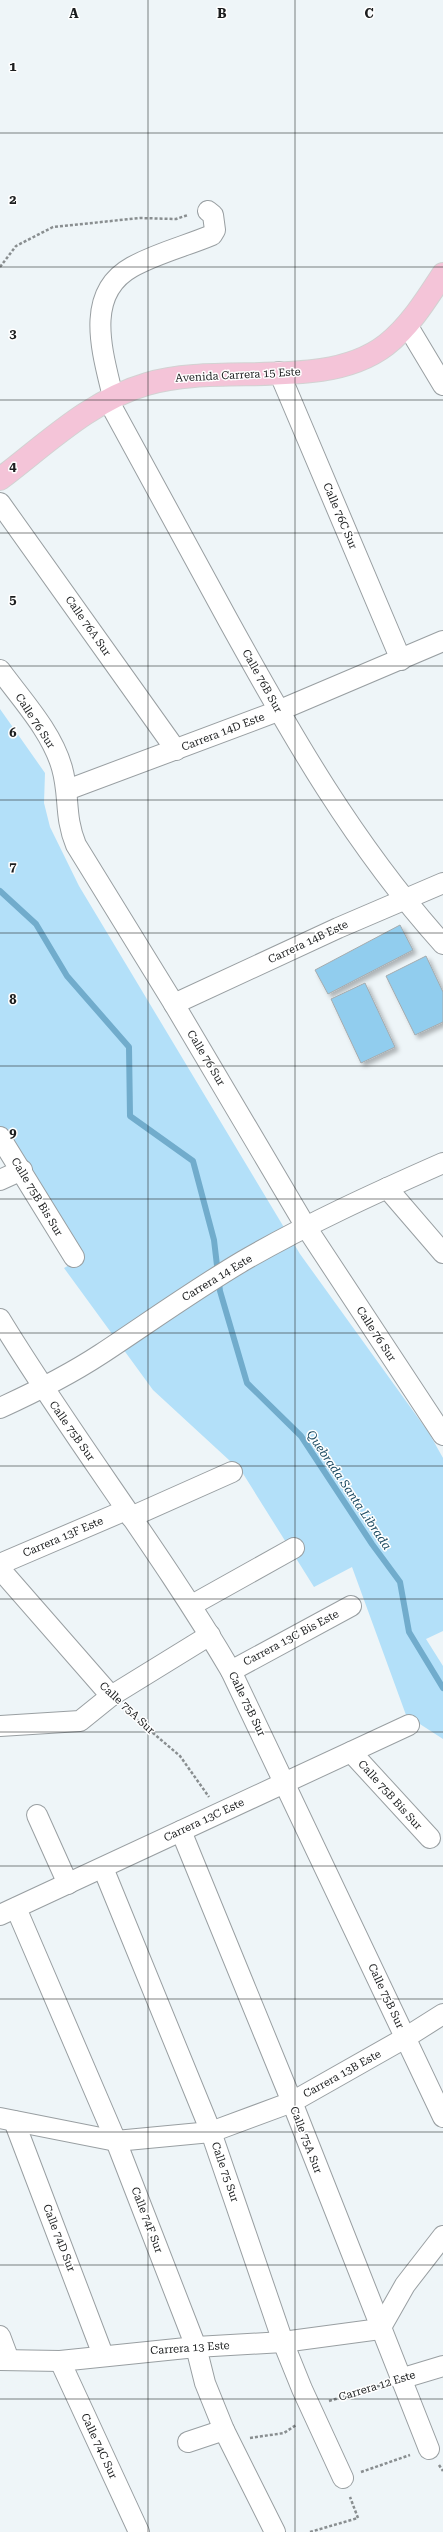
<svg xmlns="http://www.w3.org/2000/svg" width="443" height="2532" viewBox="0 0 443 2532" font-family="'Roboto Serif',serif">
	<defs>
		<filter id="shadow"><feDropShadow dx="3.5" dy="3.5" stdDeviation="2" flood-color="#0004"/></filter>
	</defs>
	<rect width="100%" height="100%" fill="#eef5f8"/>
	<polygon fill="#b3e0f9" points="0,709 45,773 44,803 50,827 79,886 300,1254 429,1433 443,1458 443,1631 426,1639 443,1666 443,1739 406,1715 352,1567 314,1587 242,1472 153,1390 64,1268 83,1258 0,1127"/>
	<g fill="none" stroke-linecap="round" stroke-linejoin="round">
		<polyline stroke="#71accc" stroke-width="6" points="0,891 36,924 67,976 129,1047 130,1116 193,1161 214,1240 220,1291 247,1383 301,1436 372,1544 400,1582 409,1632 443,1688"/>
	</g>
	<g fill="#91cdee" stroke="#a5abae" filter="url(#shadow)">
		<polygon points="400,925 413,950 328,994 315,970"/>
		<polygon points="426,956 443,992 443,1022 415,1035 386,976"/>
		<polygon points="365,983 395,1047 361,1063 331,999"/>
	</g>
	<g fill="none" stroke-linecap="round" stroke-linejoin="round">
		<defs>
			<g id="minor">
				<polyline points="407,325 443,385"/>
				<polyline points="279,372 401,660"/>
				<path d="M 113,397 C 103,354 83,294 132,267 C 157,253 186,246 212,235 L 215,230 L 213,215 L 208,211"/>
				<path d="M 108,400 C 148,473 188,547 228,620 C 292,736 354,845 443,944"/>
				<polyline points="0,503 176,750"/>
				<path d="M 0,670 C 22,700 52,732 62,768 C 70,796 64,816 76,845 L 174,1004 L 306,1227 L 443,1435"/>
				<polyline points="67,790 278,711 443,641"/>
				<polyline points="174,1004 338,928 443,883"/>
				<polyline points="0,1137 74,1257"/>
				<polyline points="0,1180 22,1170"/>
				<polyline points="387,1188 443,1253"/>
				<path d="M 0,1319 C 73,1439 160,1550 231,1671 L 443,2117"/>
				<path d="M 0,1408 C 35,1392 69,1375 101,1354 C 148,1323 194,1290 243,1261 C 307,1224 375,1193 443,1163"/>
				<polyline points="131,1517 232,1472"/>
				<polyline points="0,1564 126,1510"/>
				<polyline points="0,1569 111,1696"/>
				<polyline points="192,1605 294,1548"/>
				<polyline points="231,1671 351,1606"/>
				<polyline points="0,1726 80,1721 111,1696 210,1635"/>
				<polyline points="351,1752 430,1838"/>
				<polyline points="37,1815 68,1884"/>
				<polyline points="181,1831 292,2102 429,2449"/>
				<polyline points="103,1868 211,2132 283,2342 302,2389 343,2478"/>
				<polyline points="16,1908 116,2141 196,2347 205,2383 224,2430 275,2532"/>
				<polyline points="0,1915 409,1725"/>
				<polyline points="0,2118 116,2141 211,2132 292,2102 405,2038 443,2014"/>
				<polyline points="14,2121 103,2355"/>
				<polyline points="0,2336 9,2360"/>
				<polyline points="0,2360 60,2361 196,2347 283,2342 380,2329 405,2285 443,2236"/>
				<polyline points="60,2361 139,2532"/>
				<polyline points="400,2379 443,2366"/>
				<polyline points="188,2442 224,2430"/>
			</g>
			<path id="major" d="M 0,479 C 45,445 91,400 147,384 C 219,362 325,392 386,345 C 410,326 426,300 443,274"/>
		</defs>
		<use href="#minor" stroke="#999fa2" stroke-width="22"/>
		<use href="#major" stroke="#d2d2d2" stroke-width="24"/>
		<g stroke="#898e90" stroke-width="2.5" stroke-dasharray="3 2" stroke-linecap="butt">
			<polyline points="0,267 16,246 53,227 140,218 176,219 188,215"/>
			<polyline points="126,1710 180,1756 209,1797"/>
			<polyline points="329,2401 382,2385"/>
			<polyline points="250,2438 284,2433 296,2425"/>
			<polyline points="439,2465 443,2471"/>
			<polyline points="361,2472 410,2455"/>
			<polyline points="310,2532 358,2518 350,2497"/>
		</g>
		<use href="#minor" stroke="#fff" stroke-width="20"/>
		<use href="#major" stroke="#f4c4d8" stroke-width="22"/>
	</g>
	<path fill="none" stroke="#1c1e1f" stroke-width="1" stroke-opacity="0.55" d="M 148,0 L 148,2532M 295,0 L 295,2532M 0,133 L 443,133M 0,267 L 443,267M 0,400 L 443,400M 0,533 L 443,533M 0,666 L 443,666M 0,800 L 443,800M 0,933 L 443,933M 0,1066 L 443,1066M 0,1199 L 443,1199M 0,1333 L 443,1333M 0,1466 L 443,1466M 0,1599 L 443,1599M 0,1732 L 443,1732M 0,1866 L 443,1866M 0,1999 L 443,1999M 0,2132 L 443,2132M 0,2265 L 443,2265M 0,2399 L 443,2399"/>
	<g text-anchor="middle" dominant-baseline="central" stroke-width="3" stroke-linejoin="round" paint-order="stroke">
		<g font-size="11" fill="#1c1e1f" stroke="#fff">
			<text transform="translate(238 375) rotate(-3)">Avenida Carrera 15 Este</text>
			<text transform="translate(340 516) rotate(67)">Calle 76C Sur</text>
			<text transform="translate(88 626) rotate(55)">Calle 76A Sur</text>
			<text transform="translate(262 681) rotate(61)">Calle 76B Sur</text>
			<text transform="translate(35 721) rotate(57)">Calle 76 Sur</text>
			<text transform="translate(223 732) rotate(-21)">Carrera 14D Este</text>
			<text transform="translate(308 942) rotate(-25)">Carrera 14B Este</text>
			<text transform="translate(206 1058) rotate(59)">Calle 76 Sur</text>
			<text transform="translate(37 1197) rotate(59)">Calle 75B Bis Sur</text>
			<text transform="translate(217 1278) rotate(-31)">Carrera 14 Este</text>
			<text transform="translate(376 1334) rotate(57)">Calle 76 Sur</text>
			<text transform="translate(72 1431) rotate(55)">Calle 75B Sur</text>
			<text transform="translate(63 1537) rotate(-23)">Carrera 13F Este</text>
			<text transform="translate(291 1638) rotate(-28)">Carrera 13C Bis Este</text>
			<text transform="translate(247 1704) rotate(64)">Calle 75B Sur</text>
			<text transform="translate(127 1708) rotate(43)">Calle 75A Sur</text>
			<text transform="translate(390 1795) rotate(48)">Calle 75B Bis Sur</text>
			<text transform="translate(204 1820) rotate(-25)">Carrera 13C Este</text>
			<text transform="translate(386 1996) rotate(65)">Calle 75B Sur</text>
			<text transform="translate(342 2074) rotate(-29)">Carrera 13B Este</text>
			<text transform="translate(306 2140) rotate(69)">Calle 75A Sur</text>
			<text transform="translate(225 2172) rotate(71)">Calle 75 Sur</text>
			<text transform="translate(147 2220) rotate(69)">Calle 74F Sur</text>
			<text transform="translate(59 2238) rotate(69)">Calle 74D Sur</text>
			<text transform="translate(190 2348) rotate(-4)">Carrera 13 Este</text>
			<text transform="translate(377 2386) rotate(-17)">Carrera 12 Este</text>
			<text transform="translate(99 2446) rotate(65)">Calle 74C Sur</text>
		</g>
		<g font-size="12" font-style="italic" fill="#1c4b62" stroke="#fff">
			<text transform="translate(349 1490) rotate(56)">Quebrada Santa Librada</text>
		</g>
	</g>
	<g font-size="13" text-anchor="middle" font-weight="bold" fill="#1c1e1f" stroke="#fff" stroke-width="3" stroke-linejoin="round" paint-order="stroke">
		<text x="74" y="18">A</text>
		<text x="222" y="18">B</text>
		<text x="369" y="18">C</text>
		<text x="13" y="71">1</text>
		<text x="13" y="204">2</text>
		<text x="13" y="338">3</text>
		<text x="13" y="471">4</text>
		<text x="13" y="604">5</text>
		<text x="13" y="737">6</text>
		<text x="13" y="871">7</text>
		<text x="13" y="1004">8</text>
		<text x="13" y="1137">9</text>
	</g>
</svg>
